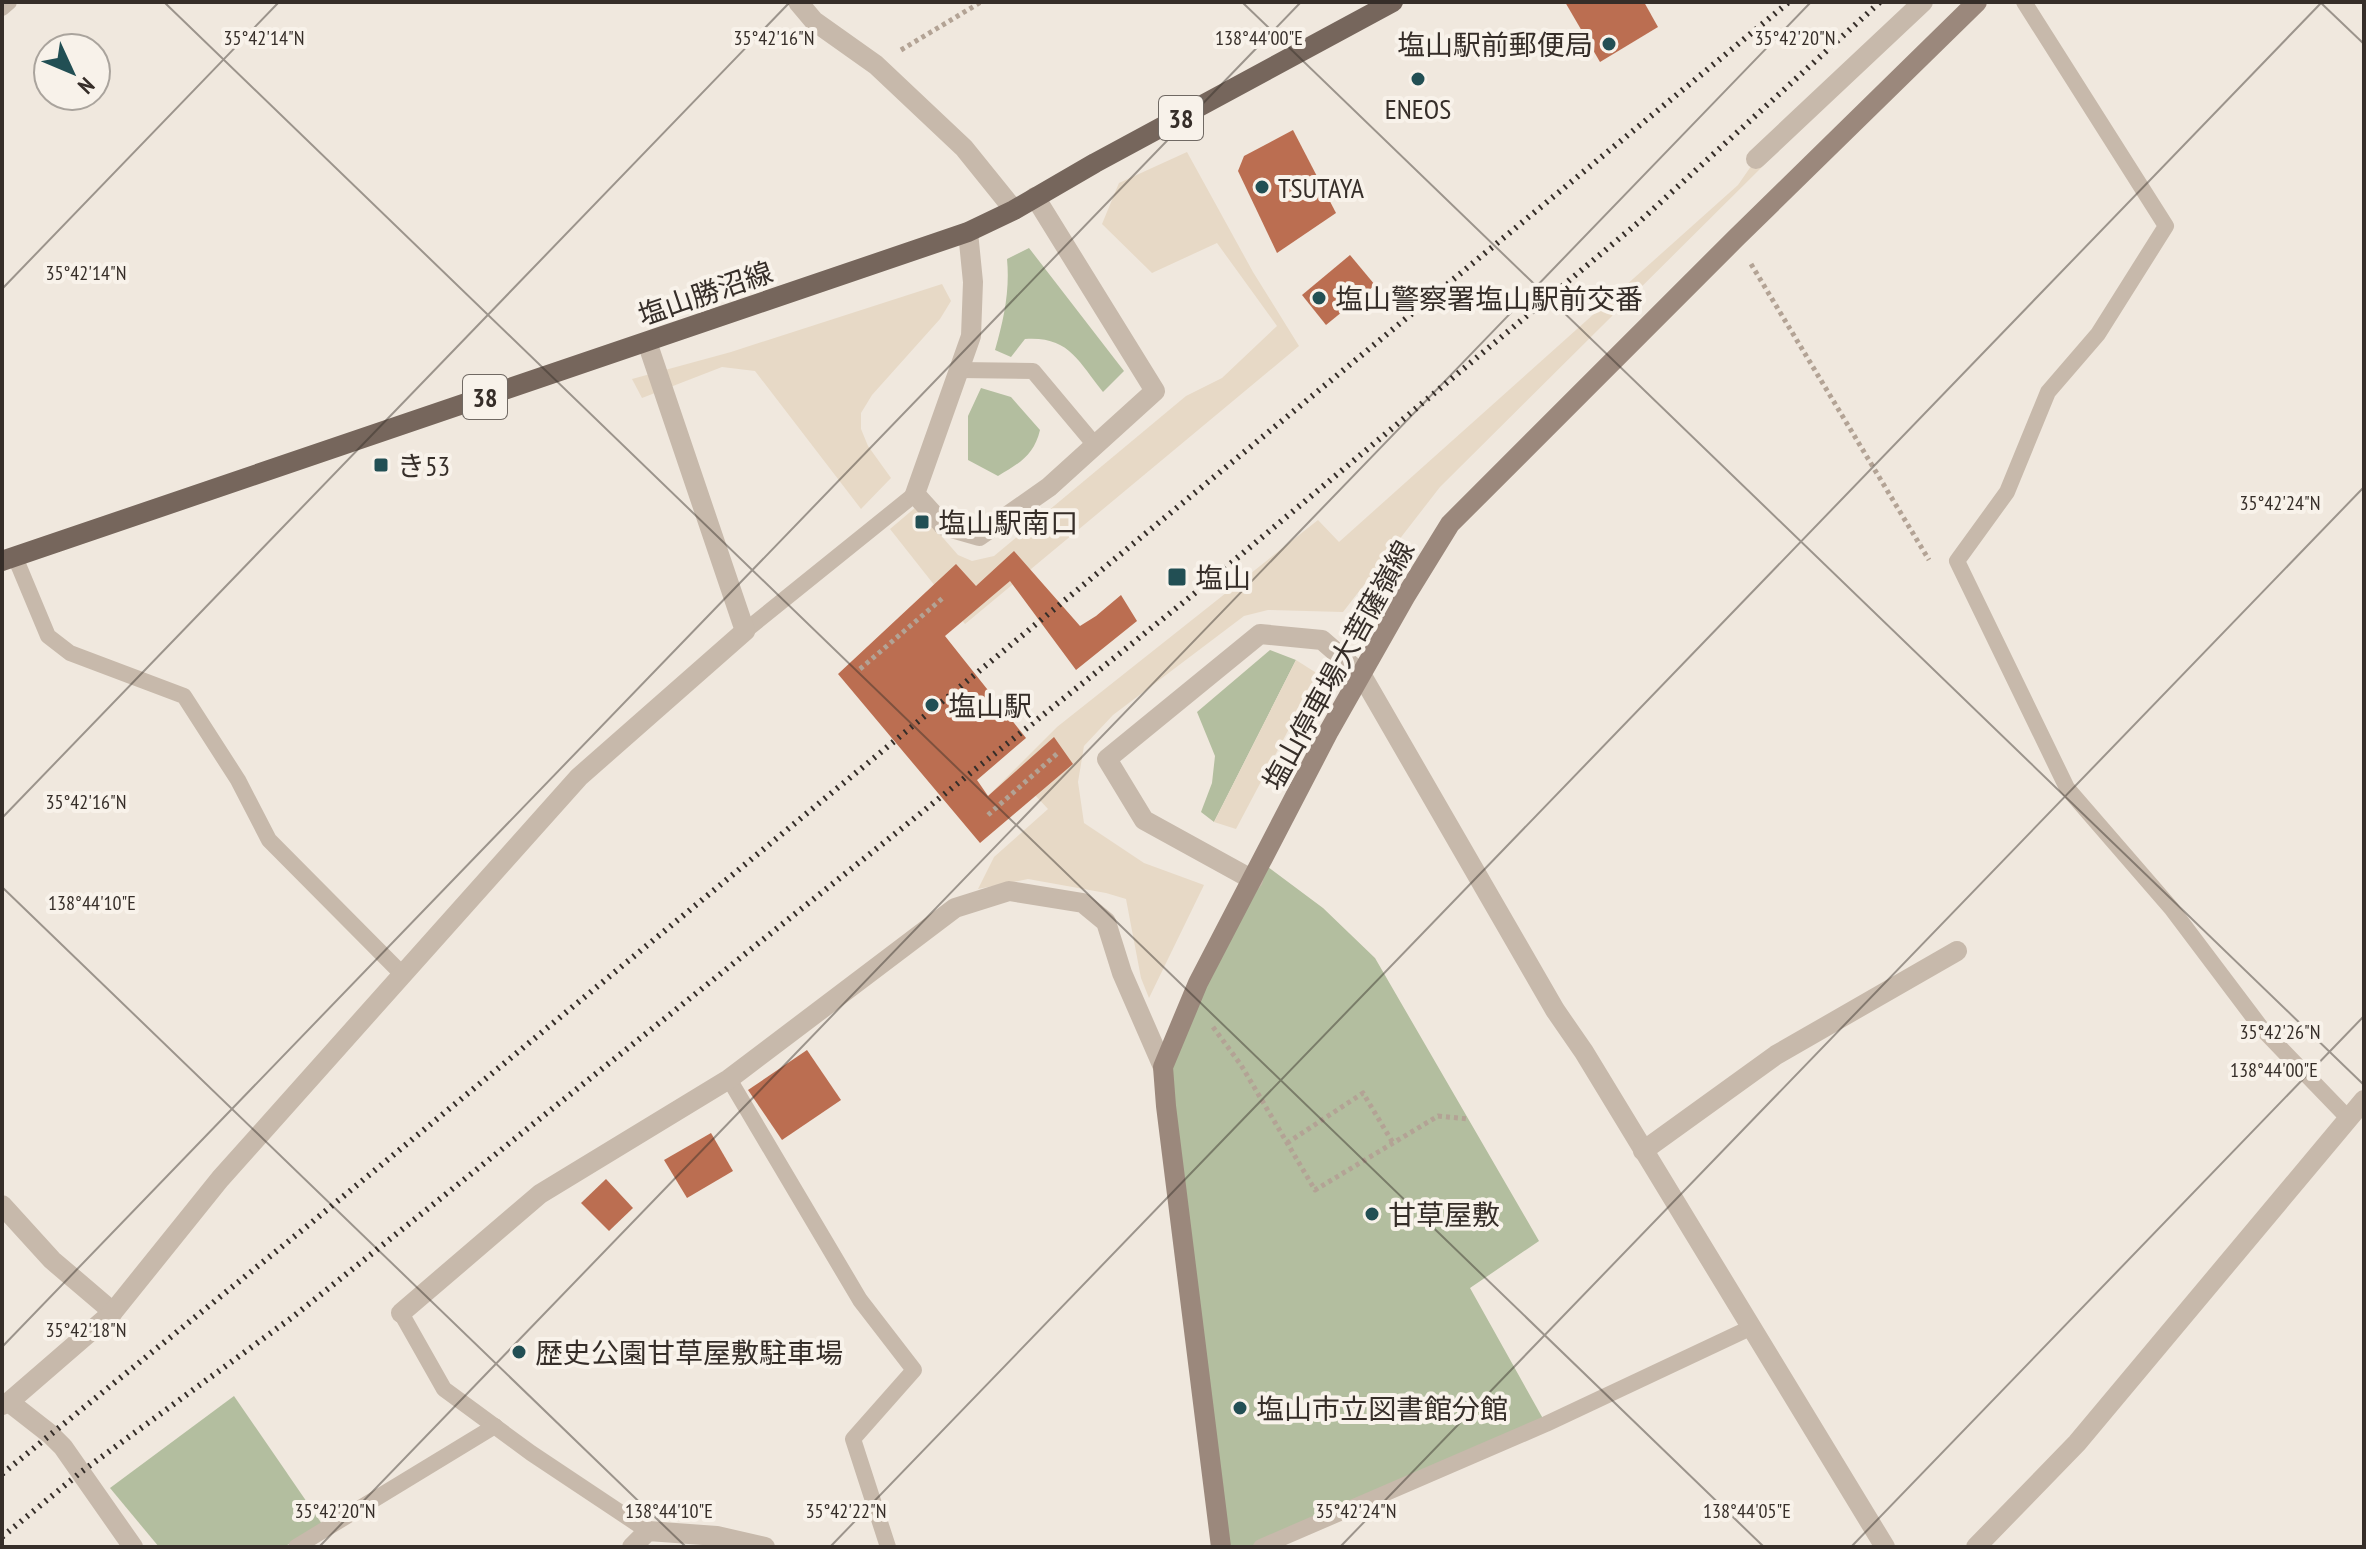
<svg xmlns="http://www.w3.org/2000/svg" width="2366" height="1549" viewBox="0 0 2366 1549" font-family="'PT Sans Narrow','Noto Sans JP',sans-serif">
	<rect width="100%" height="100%" fill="#f0e8de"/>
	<g fill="#b3be9f">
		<path d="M 1029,248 L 1124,371 L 1103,392 C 1078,361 1069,336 1025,339 L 1011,357 L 995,350 C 1004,319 1010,290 1007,259 Z"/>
		<path d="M 981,388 L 1011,397 L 1040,430 C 1034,455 1020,463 998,476 L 968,460 L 968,416 Z"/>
		<polygon points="1270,650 1296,660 1214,822 1201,812 1212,783 1215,756 1197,712"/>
		<polygon points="1264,864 1323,908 1375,958 1539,1241 1470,1288 1546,1424 1261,1547 1221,1547 1163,1067"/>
		<polygon points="234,1396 322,1524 284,1547 159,1547 110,1488"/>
	</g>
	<g fill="#e7d9c6">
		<polygon points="1187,152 1253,272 1299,346 965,624 890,529 916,507 958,555 972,561 994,556 1186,396 1222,378 1277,326 1217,243 1152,273 1102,224 1119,183"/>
		<polygon points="1756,159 1762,167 1440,487 1343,612 1268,610 1244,616 1113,715 1084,746 1078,782 1084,823 1144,863 1204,885 1149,998 1141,978 1126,899 1106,893 1028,879 978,889 994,857 1048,809 1035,795 1008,819 988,796 1057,727 1318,520 1339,542 1738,185"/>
		<polygon points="942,284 951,301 940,319 872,395 861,413 861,429 868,446 891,478 861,509 755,371 722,367 642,398 632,379 731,352"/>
		<polygon points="1296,660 1318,674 1236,829 1214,822"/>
	</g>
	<g fill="#bb6e51">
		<polygon points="1565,2 1644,2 1658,27 1600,62"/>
		<polygon points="1293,130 1336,213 1277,253 1238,171 1244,156"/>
		<polygon points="1350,255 1375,285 1326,325 1302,295"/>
		<polygon points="1014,551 1080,626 1096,616 1121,595 1137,621 1076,670 1010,581 945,636 1026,738 977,780 988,796 1054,737 1073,764 980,843 838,674 956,564 976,586"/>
		<polygon points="807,1050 841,1100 782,1140 748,1090"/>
		<polygon points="711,1133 733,1171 687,1198 664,1160"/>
		<polygon points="606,1179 633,1208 609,1231 581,1203"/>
	</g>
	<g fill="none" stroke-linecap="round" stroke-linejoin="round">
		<g stroke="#b3a395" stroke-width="5" stroke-dasharray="4 4" stroke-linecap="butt">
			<polyline points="901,50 981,2"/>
			<polyline points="1751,264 1929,560"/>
			<polyline points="860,669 944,597"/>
			<polyline points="988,815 1059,752"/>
			<polyline points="1213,1027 1241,1065 1315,1190 1438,1116 1468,1119"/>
			<polyline points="1287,1143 1363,1093 1393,1143"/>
		</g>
		<g stroke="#c7b9ab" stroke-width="16">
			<polyline points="2024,2 2166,226 2098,334 2048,392 2007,492 1957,561 2067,788 2171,908 2263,1030 2348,1118"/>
			<polyline points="2,8 9,2"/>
			<polyline points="959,370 1033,371 1095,445"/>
			<polyline points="15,557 48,636 70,653 184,696 238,780 269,840 402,974"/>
			<polyline points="745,631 915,494"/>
			<polyline points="729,1079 860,1300 914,1370 853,1439 888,1547"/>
			<polyline points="401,1313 444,1389 531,1453 648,1531"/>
			<polyline points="296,1547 495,1426"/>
			<polyline points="1261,1547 1546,1424 1750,1328"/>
		</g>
		<polyline stroke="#c7b9ab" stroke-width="20" points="1756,159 1923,2"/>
		<g stroke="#c7b9ab" stroke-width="20">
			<polyline points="798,2 814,21 876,65 964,148 1014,210"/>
			<polyline points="968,232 973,282 971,336 915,494 944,526 979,536 1049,487 1155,391 1035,197"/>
			<polyline points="1253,880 1144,820 1107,759 1260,634 1322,640 1361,674 1555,1010 1584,1052 1885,1547"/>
			<polyline points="1643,1151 1776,1055 1957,951"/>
			<polyline points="2,1205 52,1260 113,1312"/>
			<polyline points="401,1313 540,1194 729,1079 955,908 1009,891 1083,903 1106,922 1122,973 1163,1067"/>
			<polyline points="9,1402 50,1434 63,1447 133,1547"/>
			<polyline points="2,1405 9,1402 113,1312 220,1179 579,777 745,631 647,342"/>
			<polyline points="632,1547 648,1531 717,1536 765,1547"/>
			<polyline points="1976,1547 2077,1443 2364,1100"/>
		</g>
		<polyline stroke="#9b887c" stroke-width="20" points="1221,1547 1166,1106 1163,1067 1198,983 1329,731 1405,597 1450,524 1736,238 1977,2"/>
		<polyline stroke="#76665c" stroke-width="20" points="2,561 968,232 1014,210 1095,163 1393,2"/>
		<g stroke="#362e29" stroke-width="6" stroke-dasharray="2 6" stroke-linecap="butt">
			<polyline points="2,1474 311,1223 1789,2"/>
			<polyline points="2,1537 81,1472 294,1316 1200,589 1639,222 1880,2"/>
		</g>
	</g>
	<path fill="none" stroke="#362e29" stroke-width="2" stroke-opacity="0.45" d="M 164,2 L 1764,1547M 1242,2 L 2364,1085M 2320,2 L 2364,44M 2,289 L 279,2M 2,818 L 790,2M 2,887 L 686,1547M 2,1347 L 1301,2M 319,1547 L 1811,2M 830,1547 L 2322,2M 1340,1547 L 2364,487M 1851,1547 L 2364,1016M 2361,1547 L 2364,1544"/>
	<g fill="#224f54" stroke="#f8f2ea" stroke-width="3">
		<circle cx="1609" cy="44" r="8"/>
		<circle cx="1418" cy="79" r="8"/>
		<circle cx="1262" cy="187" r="8"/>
		<circle cx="1319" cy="298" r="8"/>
		<rect x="373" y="457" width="16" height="16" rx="4"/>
		<rect x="914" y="514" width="16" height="16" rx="4"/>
		<rect x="1167" y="567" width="20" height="20" rx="4"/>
		<circle cx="932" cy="705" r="8"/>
		<circle cx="1372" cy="1214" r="8"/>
		<circle cx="519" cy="1352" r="8"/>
		<circle cx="1240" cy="1408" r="8"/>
	</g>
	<g text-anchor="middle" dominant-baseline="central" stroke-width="8" stroke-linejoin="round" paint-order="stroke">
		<g fill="#f8f2ea" stroke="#706963" stroke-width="2">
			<rect x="1159" y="96" width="44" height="44" rx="6"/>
			<rect x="463" y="375" width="44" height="44" rx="6"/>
		</g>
		<g font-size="26" font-weight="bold" fill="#362e29">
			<text x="1181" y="118">38</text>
			<text x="485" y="397">38</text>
		</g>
		<g font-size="28" fill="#362e29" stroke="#f8f2ea" text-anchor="start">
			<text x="1593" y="44" text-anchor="end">塩山駅前郵便局</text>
			<text x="1418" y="108" text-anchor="middle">ENEOS</text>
			<text x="1278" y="187">TSUTAYA</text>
			<text x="1335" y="298">塩山警察署塩山駅前交番</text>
			<text x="397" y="465">き53</text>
			<text x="938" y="522">塩山駅南口</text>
			<text x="1195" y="577">塩山</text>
			<text x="948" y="705">塩山駅</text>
			<text x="1388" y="1214">甘草屋敷</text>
			<text x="535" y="1352">歴史公園甘草屋敷駐車場</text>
			<text x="1256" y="1408">塩山市立図書館分館</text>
		</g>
		<g font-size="28" fill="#362e29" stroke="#f8f2ea">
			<text transform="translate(705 293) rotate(-19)">塩山勝沼線</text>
			<text transform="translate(1338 665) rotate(-61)">塩山停車場大菩薩嶺線</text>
		</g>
	</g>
	<g font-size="20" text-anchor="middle" fill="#362e29" stroke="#f8f2ea" stroke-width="8" stroke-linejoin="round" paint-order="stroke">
		<text x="1259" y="45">138°44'00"E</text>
		<text x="264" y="45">35°42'14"N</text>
		<text x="774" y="45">35°42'16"N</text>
		<text x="1795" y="45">35°42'20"N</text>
		<text x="86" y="280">35°42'14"N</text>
		<text x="2280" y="510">35°42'24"N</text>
		<text x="86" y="809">35°42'16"N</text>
		<text x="92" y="910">138°44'10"E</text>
		<text x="2280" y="1039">35°42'26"N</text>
		<text x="2274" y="1077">138°44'00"E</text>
		<text x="86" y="1337">35°42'18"N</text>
		<text x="335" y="1518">35°42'20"N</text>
		<text x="846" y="1518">35°42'22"N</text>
		<text x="1356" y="1518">35°42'24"N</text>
		<text x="669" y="1518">138°44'10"E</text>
		<text x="1747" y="1518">138°44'05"E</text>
	</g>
	<rect width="2366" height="1549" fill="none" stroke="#362e29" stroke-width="8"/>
	<g transform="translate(72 72) rotate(134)"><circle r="38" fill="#f8f2ea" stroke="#aaa49d" stroke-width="2"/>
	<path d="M0-6L14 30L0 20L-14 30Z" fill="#224f54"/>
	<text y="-12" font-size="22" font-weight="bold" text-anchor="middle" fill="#362e29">N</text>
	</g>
</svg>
